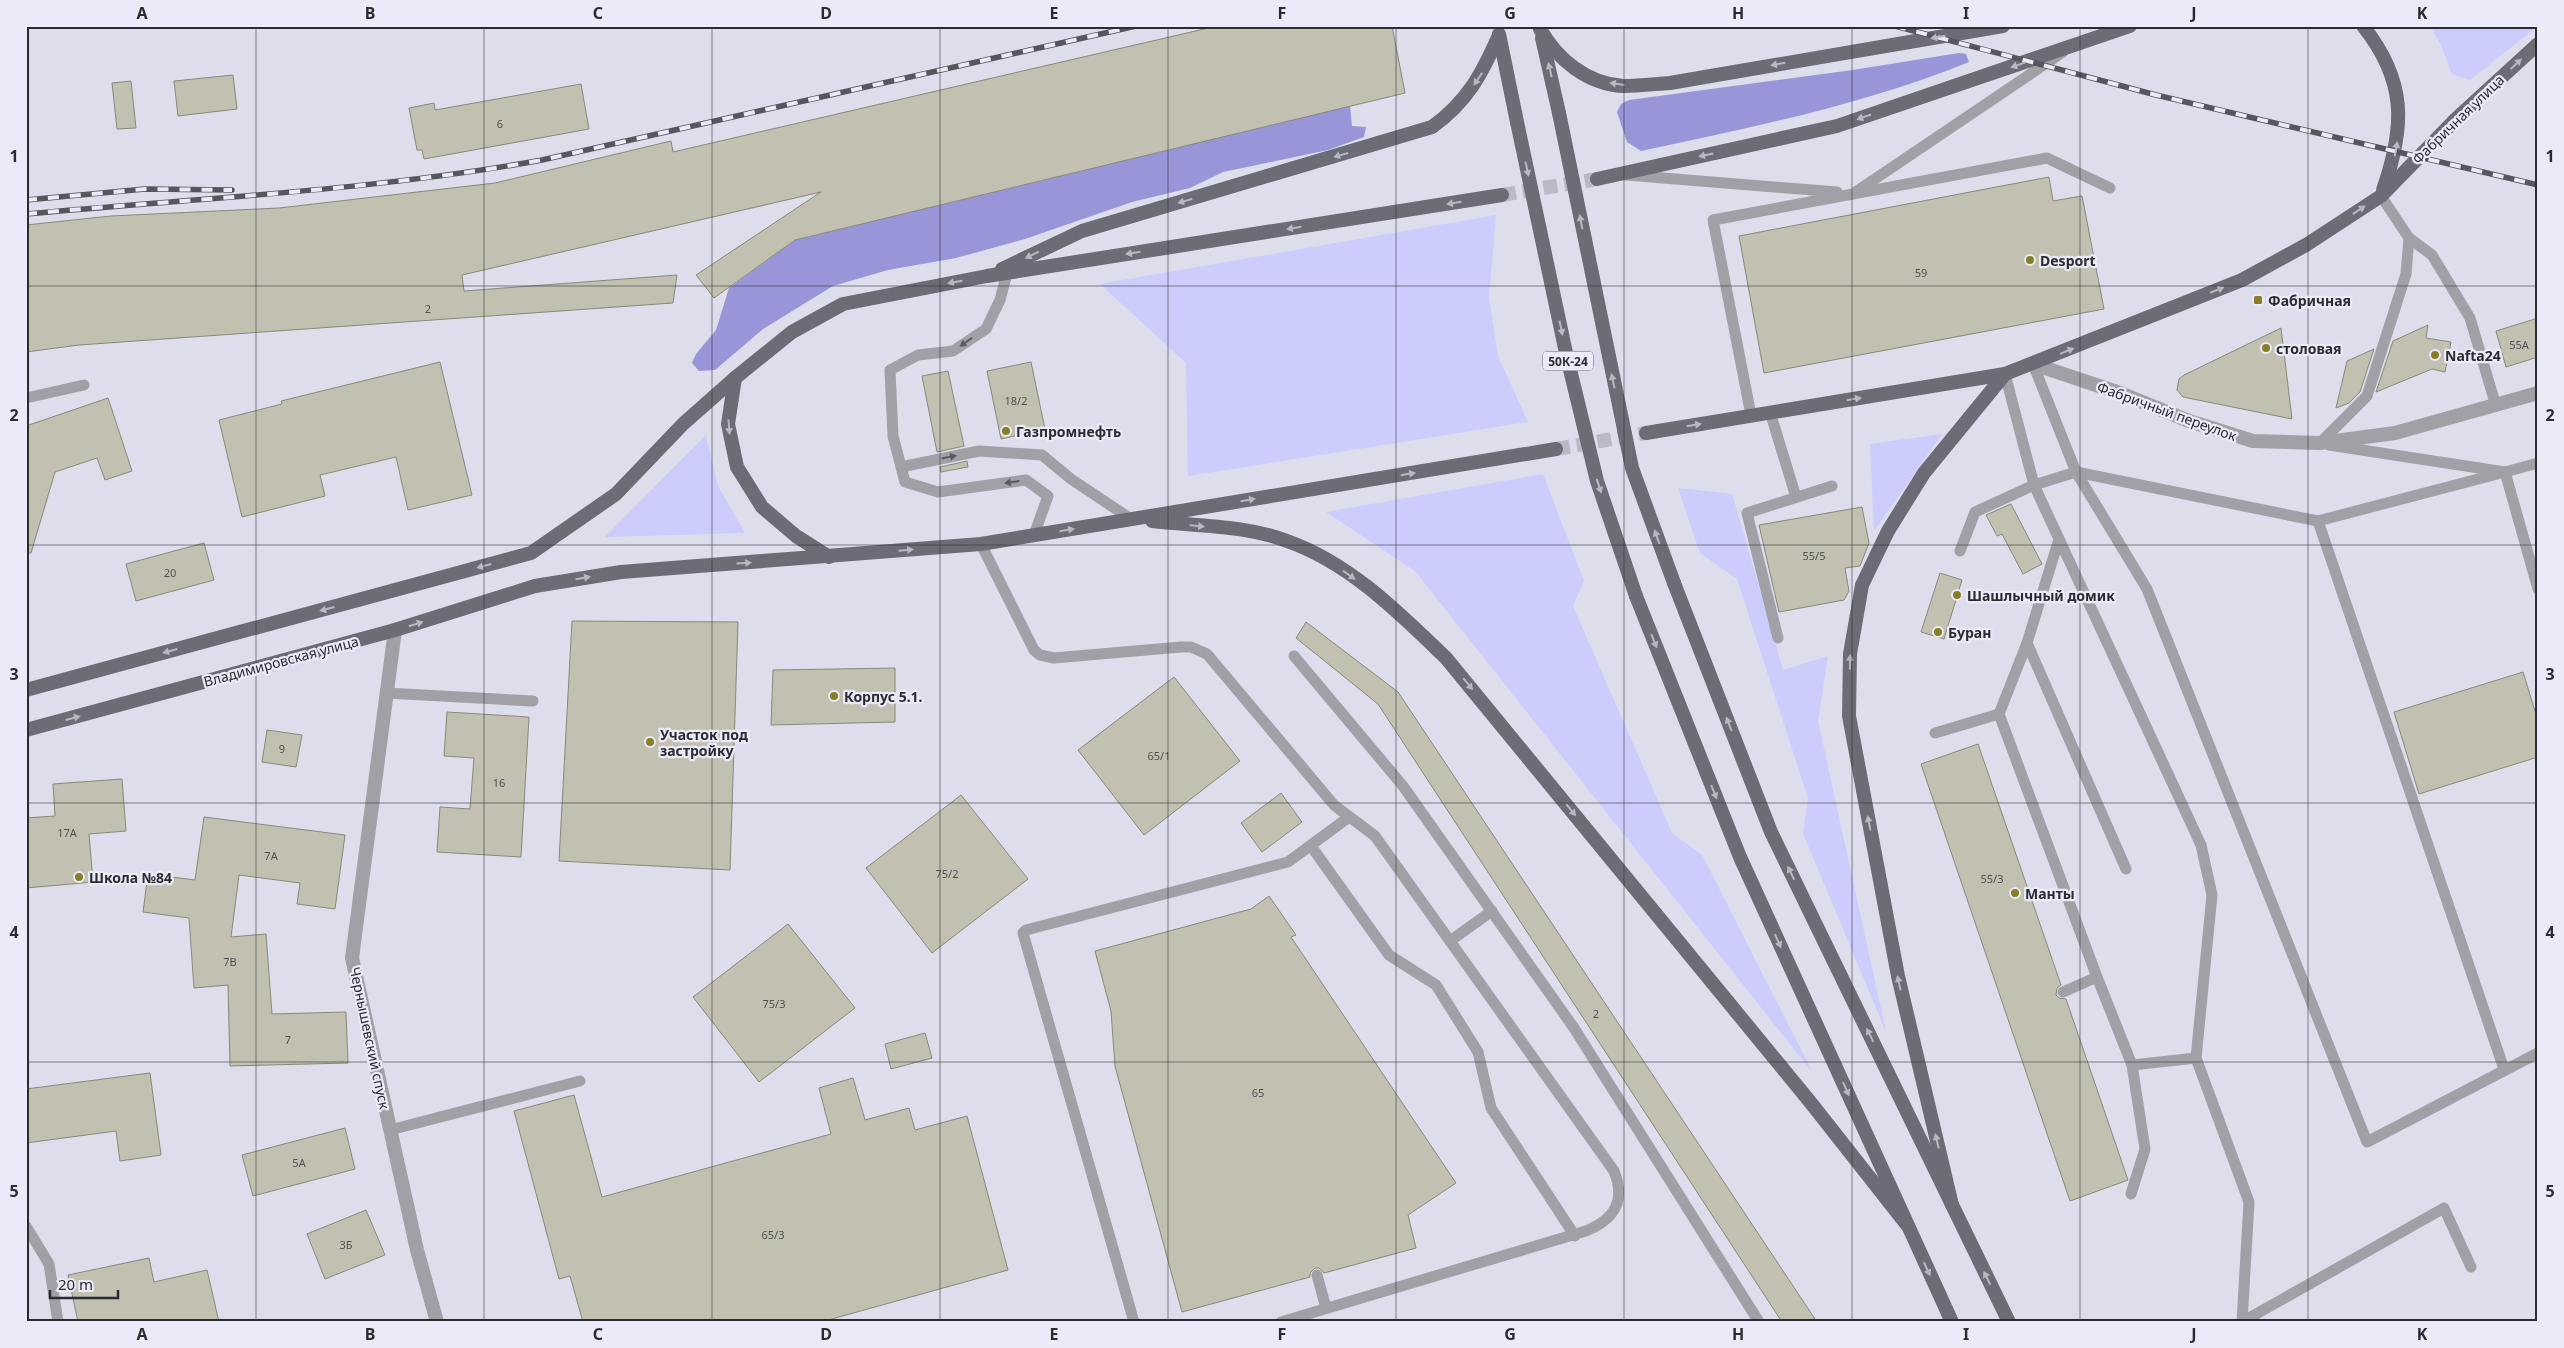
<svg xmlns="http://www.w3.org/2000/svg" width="2564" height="1348" viewBox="0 0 2564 1348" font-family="'Noto Sans',sans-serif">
	<rect width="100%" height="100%" fill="#ddddec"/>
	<g fill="#ccccfd">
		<polygon points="2430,26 2538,26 2470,80 2452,74 2441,45"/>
		<polygon points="1496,215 1489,297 1498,356 1528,422 1188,476 1186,363 1100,284"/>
		<polygon points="1942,434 1874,531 1870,444"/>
		<polygon points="706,435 718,486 745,533 605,537"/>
		<polygon points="1543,474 1584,581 1573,606 1672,833 1702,855 1813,1073 1415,571 1326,512"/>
		<polygon points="1678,488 1732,494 1783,670 1828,656 1818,721 1886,1032 1803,833 1808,798 1737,579 1700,553"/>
	</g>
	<g fill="#9895d9">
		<path d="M 1959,53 L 1966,54 L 1969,62 C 1863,105 1753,127 1641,151 L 1627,142 L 1617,112 L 1621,104 L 1629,100 L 1853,70 Z"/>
		<polygon points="1350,106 1352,126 1366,127 1364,137 1328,150 1223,172 1190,188 1132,202 1025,239 956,258 888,270 833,286 763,329 715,370 699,371 692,363 696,354 716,330 729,288 795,240"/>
	</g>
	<g fill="#c1c0b1" stroke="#89887a">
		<polygon points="1217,26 1392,26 1405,93 795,240 714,298 696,275 821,192 462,275 464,291 677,275 673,303 79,345 26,352 26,225 111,216 279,208 495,183 671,141 673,152"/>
		<polygon points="233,75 237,109 178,116 174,81"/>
		<polygon points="131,81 136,128 117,129 112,83"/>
		<polygon points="581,84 589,129 424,159 422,150 417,150 409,108 434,103 435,110"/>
		<polygon points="2049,177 2053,201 2082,196 2104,309 1764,373 1739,236"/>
		<polygon points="2538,318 2538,357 2506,367 2496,331"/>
		<polygon points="2428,325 2426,338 2451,342 2445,372 2432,369 2376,392 2393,341"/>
		<polygon points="2281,328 2292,419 2183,397 2177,390 2179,379 2184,375"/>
		<polygon points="2374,349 2360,392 2349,403 2336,408 2347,361"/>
		<polygon points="440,362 472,495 408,510 396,457 320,475 325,496 242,517 219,420 282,404 281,401"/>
		<polygon points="1031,362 1045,429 1001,439 987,371"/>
		<polygon points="948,371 964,446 937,452 922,376"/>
		<polygon points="108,398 132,471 105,480 97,458 55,472 31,553 26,553 26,426"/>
		<polygon points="967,461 968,467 941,472 940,467"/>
		<polygon points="2011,504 2042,564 2023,574 2002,534 1997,536 1986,515"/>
		<polygon points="1862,507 1869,543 1860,566 1845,568 1849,591 1844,600 1779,612 1759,525"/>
		<polygon points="204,543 214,580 136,601 126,564"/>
		<polygon points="1940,573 1962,580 1944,639 1921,632"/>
		<polygon points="572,621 738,622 730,870 559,861"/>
		<polygon points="1306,622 1398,692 1817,1322 1782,1322 1378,704 1296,638"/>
		<polygon points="895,668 895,722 771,725 773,670"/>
		<polygon points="2523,672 2538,721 2538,757 2419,794 2394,712"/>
		<polygon points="1174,677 1240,761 1144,835 1078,750"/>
		<polygon points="447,712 529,717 521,857 437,852 440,807 470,809 474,758 444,756"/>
		<polygon points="267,730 302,735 296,767 262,762"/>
		<polygon points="1978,744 2061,985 2057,988 2056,995 2059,998 2066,999 2128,1180 2070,1201 1921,764"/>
		<polygon points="122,779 126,831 89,834 93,882 26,888 26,818 55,816 53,784"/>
		<polygon points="1281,793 1302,822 1262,852 1241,823"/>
		<polygon points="961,795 1028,879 932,953 866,868"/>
		<polygon points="204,817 345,835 335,909 297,904 300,883 239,875 231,937 266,934 272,1014 346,1012 348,1063 230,1066 228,985 194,988 189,918 143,912 148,874 195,880"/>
		<polygon points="1269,896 1296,935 1291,937 1456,1183 1408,1215 1416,1248 1324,1273 1319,1268 1315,1268 1310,1273 1310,1277 1182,1312 1115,1066 1111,1011 1095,951 1251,909"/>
		<polygon points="788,924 855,1008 759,1082 693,997"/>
		<polygon points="925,1033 932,1058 891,1069 885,1044"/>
		<polygon points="150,1073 161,1155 120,1161 116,1131 26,1143 26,1089"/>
		<polygon points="853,1078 865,1120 909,1108 915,1130 967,1116 1008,1270 821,1322 583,1322 570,1276 559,1279 514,1111 574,1095 602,1197 831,1134 819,1088"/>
		<polygon points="345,1128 355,1169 253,1196 242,1155"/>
		<polygon points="366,1210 385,1255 325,1279 307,1234"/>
		<polygon points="149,1258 154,1282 207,1270 219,1322 78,1322 68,1275"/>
	</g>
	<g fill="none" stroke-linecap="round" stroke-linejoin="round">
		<g stroke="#b9b9c7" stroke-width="14" stroke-dasharray="14 7" stroke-linecap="butt">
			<polyline points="1502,195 1597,179"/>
			<polyline points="1556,449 1646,433"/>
		</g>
		<g stroke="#a0a0a6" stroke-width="11">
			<polyline points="1626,175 1837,192"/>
			<polyline points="1857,191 2063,52"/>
			<polyline points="2381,196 2409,238 2432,255 2470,318 2496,406"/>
			<polyline points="1007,273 1000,300 986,329 953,351 918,355 890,370 893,436 905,482 938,492 1026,480 1048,496 1034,535"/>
			<polyline points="2005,374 2034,485 2201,845 2212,895 2196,1058 2249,1202 2242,1322"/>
			<polyline points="26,398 84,385"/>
			<polyline points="1770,412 1796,497"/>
			<polyline points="1751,415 1713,220 2047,158 2110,188"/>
			<polyline points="2320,443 2367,396 2406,274 2409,238"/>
			<polyline points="2329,445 2505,472 2538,463"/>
			<polyline points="901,467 979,451 1042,455 1071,479 1131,519"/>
			<polyline points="2318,521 2505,472 2538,589"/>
			<path d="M 981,544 L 1034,650 L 1040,655 L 1054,658 L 1181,647 L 1191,647 L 1207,654 L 1334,805 L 1375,836 L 1614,1171 C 1626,1201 1615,1219 1586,1231 L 1281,1322"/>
			<polyline points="1960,551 1975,512 2034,485 2076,472 2033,364"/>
			<polyline points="1778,638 1747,513 1832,486"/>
			<polyline points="2027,643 2126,869"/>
			<polyline points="1294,656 1403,786 1574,1028 1759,1322"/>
			<polyline points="386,693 533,701"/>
			<polyline points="1999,714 2027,643 2059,539"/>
			<polyline points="1935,733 1999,714 2097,977 2132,1065"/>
			<polyline points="1311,846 1389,955 1436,985 1478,1052 1491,1108 1575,1236"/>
			<polyline points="1450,941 1492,911"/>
			<polyline points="2063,992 2097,977"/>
			<polyline points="2504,1069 2318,521 2076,472 2147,589 2367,1142 2538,1053"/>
			<polyline points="390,1130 580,1081"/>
			<polyline points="2131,1194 2145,1149 2132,1065 2196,1058"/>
			<polyline points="26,1226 49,1264 58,1322"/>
			<polyline points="1317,1275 1326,1308"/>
			<polyline points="1134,1322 1023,933 1026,930 1288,862 1349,817"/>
			<polyline points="2242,1322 2444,1208 2471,1267"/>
		</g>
		<g stroke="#a0a0a6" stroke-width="14">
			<polyline points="2033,364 2120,393 2189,421 2253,441 2320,443 2395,433 2538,393"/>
			<polyline points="395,630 352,958 417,1250 437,1322"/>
		</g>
		<g stroke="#6c6c77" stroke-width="14">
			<path d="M 2363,26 C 2407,81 2405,127 2383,190"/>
			<path d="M 1540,29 C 1557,59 1587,84 1623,86 C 1639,86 1655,84 1670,83 L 2003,26"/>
			<polyline points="1499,34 1517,122"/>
			<polyline points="1542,38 1559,113"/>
			<polyline points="1597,179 1837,126 2130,26"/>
			<path d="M 1002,269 L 1082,231 L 1432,127 C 1467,102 1482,74 1499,35"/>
			<polyline points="735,378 728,424 737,467 762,507 796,536 829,557"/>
			<polyline points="1646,433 2005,374 2242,280 2306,245 2381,196 2456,119 2538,44"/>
			<path d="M 1152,521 C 1196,526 1245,525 1287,541 C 1350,563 1399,613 1446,658 L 1811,1103 L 1907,1225"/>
			<polyline points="1674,583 1771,832 2009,1322"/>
			<polyline points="1636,596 1740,857 1952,1322"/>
			<polyline points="26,690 531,553 616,494 683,424 735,378 792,332 843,304 987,276 1502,195"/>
			<polyline points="26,730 395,630 535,586 621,572 981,544 1556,449"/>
			<polyline points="1952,1205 1898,976 1849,716 1850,654 1862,585 1888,531 1924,473 2005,374"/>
		</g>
		<defs>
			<g id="rail">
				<polyline points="1895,26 2156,95 2538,185"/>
				<polyline points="26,200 145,189 232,190"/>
				<path d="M 26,214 C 198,198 372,191 542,160 L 1136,26"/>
			</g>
		</defs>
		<use href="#rail" stroke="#56565e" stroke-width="5.5"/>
		<use href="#rail" stroke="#eaeaf9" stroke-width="4" stroke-dasharray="11" stroke-linecap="butt"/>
		<g stroke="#6c6c77" stroke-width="14">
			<polyline points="1559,113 1632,468 1674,583"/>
			<polyline points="1517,122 1566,353 1597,481 1636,596"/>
		</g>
	</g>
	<defs><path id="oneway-solid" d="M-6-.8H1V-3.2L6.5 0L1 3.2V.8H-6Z" transform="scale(1.25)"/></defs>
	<g fill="#b8b8c5">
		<use href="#oneway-solid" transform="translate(1938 37) rotate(170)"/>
		<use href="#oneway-solid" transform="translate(1778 64) rotate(170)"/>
		<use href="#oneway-solid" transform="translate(2516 64) rotate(-43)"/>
		<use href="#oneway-solid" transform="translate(2018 65) rotate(161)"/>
		<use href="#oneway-solid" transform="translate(1550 70) rotate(-103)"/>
		<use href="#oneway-solid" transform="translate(1478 79) rotate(124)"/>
		<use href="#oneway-solid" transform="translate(1617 84) rotate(-172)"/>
		<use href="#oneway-solid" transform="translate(1864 117) rotate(161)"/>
		<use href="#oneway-solid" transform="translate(2396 149) rotate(-80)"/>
		<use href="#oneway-solid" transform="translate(1341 155) rotate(164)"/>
		<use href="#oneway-solid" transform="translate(1706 155) rotate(168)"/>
		<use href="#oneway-solid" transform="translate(1527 169) rotate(78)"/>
		<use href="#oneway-solid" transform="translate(1185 201) rotate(164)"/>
		<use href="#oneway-solid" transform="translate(1454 203) rotate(171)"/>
		<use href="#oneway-solid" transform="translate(2359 210) rotate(-33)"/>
		<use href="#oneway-solid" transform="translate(1581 222) rotate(-101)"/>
		<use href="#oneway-solid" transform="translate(1294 228) rotate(171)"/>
		<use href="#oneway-solid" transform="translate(1133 253) rotate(171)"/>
		<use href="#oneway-solid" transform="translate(1032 255) rotate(154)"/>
		<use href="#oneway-solid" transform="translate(955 282) rotate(170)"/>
		<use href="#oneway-solid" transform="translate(2217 290) rotate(-22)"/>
		<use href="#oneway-solid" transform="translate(1561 328) rotate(78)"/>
		<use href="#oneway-solid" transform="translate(2067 351) rotate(-22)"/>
		<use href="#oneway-solid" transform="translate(1613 381) rotate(-102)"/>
		<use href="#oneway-solid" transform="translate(1854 399) rotate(-9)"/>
		<use href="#oneway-solid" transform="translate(1694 425) rotate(-9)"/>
		<use href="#oneway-solid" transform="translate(729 427) rotate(86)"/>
		<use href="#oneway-solid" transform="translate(1408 474) rotate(-9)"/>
		<use href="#oneway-solid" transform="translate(1599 486) rotate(72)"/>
		<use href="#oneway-solid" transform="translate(1248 500) rotate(-9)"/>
		<use href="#oneway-solid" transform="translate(1197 526) rotate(5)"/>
		<use href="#oneway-solid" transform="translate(1067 530) rotate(-9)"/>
		<use href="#oneway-solid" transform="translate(1657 537) rotate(-110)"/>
		<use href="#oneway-solid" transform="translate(906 550) rotate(-5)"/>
		<use href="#oneway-solid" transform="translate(744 563) rotate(-4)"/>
		<use href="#oneway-solid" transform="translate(484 566) rotate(165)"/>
		<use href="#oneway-solid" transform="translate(1349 575) rotate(35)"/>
		<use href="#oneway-solid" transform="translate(583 578) rotate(-10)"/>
		<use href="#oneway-solid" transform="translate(327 609) rotate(165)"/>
		<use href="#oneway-solid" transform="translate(416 624) rotate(-18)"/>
		<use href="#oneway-solid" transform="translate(1654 641) rotate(68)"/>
		<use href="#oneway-solid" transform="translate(170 651) rotate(165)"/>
		<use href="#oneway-solid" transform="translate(1850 662) rotate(-89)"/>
		<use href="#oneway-solid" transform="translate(1468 684) rotate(51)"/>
		<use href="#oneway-solid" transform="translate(73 718) rotate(-15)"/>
		<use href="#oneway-solid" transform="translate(1729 724) rotate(-111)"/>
		<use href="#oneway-solid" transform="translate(1714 792) rotate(68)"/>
		<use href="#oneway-solid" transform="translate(1571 810) rotate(51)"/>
		<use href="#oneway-solid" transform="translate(1869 823) rotate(-101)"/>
		<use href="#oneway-solid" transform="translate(1791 873) rotate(-116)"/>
		<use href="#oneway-solid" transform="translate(1778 941) rotate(66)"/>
		<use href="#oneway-solid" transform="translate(1899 983) rotate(-103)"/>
		<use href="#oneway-solid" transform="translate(1870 1035) rotate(-116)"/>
		<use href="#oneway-solid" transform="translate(1846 1089) rotate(66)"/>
		<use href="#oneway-solid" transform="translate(1937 1141) rotate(-103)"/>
		<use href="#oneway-solid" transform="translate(1927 1269) rotate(65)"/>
		<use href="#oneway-solid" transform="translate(1987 1278) rotate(-116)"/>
	</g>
	<g fill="#5a5a60">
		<use href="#oneway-solid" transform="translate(966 342) rotate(145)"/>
		<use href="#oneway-solid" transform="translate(949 457) rotate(-11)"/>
		<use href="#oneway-solid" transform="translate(1012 482) rotate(172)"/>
	</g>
	<path fill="none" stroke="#2b2b31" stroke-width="1" stroke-opacity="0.55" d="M 256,26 L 256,1322M 484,26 L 484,1322M 712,26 L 712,1322M 940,26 L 940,1322M 1168,26 L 1168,1322M 1396,26 L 1396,1322M 1624,26 L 1624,1322M 1852,26 L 1852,1322M 2080,26 L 2080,1322M 2308,26 L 2308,1322M 26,286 L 2538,286M 26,545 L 2538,545M 26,803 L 2538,803M 26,1062 L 2538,1062"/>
	<g fill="#877f26" stroke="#eaeaf9" stroke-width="2">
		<circle cx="2030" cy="260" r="5"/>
		<rect x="2253" y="295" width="10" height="10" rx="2.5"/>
		<circle cx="2266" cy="348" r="5"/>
		<circle cx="2435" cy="355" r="5"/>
		<circle cx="1006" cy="431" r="5"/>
		<circle cx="1957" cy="595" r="5"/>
		<circle cx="1938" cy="632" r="5"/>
		<circle cx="834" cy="696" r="5"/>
		<circle cx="650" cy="742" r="5"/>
		<circle cx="79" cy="877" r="5"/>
		<circle cx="2015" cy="893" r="5"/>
	</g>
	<g text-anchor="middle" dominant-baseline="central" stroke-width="4.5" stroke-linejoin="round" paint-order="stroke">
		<g font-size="11" fill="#505051">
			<text x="500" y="123">6</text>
			<text x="1921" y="272">59</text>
			<text x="428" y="308">2</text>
			<text x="2519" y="344">55А</text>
			<text x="1016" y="400">18/2</text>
			<text x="1814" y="555">55/5</text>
			<text x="170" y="572">20</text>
			<text x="282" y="748">9</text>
			<text x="1159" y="755">65/1</text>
			<text x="499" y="782">16</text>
			<text x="67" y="832">17А</text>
			<text x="271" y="855">7А</text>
			<text x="947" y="873">75/2</text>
			<text x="1992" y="878">55/3</text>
			<text x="230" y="961">7В</text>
			<text x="774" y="1003">75/3</text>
			<text x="1596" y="1013">2</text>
			<text x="288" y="1039">7</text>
			<text x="1258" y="1092">65</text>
			<text x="299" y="1162">5А</text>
			<text x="773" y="1234">65/3</text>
			<text x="346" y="1244">3Б</text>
		</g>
		<rect fill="#eaeaf9" stroke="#64646d" stroke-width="1" x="1543" y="351.5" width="50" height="19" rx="4"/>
		<g font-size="12" font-weight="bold" fill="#2b2b31">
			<text x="1568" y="361">50К-24</text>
		</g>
		<g font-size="14" fill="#2b2b31" stroke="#eaeaf9">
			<text transform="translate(2458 119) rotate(-44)">Фабричная улица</text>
			<text transform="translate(2167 411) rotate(20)">Фабричный переулок</text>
			<text transform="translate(281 661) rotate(-15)">Владимировская улица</text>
			<text transform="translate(370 1038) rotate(78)">Чернышевский спуск</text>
		</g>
		<g font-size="14" font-weight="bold" fill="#2b2b31" stroke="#eaeaf9" text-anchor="start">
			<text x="2040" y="260">Desport</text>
			<text x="2268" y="300">Фабричная</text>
			<text x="2276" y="348">столовая</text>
			<text x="2445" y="355">Nafta24</text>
			<text x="1016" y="431">Газпромнефть</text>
			<text x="1967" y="595">Шашлычный домик</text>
			<text x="1948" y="632">Буран</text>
			<text x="844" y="696">Корпус 5.1.</text>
			<text x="660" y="734">Участок под<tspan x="660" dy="16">застройку</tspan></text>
			<text x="89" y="877">Школа №84</text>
			<text x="2025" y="893">Манты</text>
		</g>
	</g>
	<rect width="2564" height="1348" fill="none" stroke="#eaeaf9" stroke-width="55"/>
	<path d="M50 1290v8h68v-8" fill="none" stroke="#2b2b31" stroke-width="2.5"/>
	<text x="58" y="1290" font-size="15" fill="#2b2b31" stroke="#eaeaf9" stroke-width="4" paint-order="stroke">20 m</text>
	<rect x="28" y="28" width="2508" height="1292" fill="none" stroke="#2b2b31" stroke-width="2"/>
	<g font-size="16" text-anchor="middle" font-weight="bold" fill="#2b2b31">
		<text x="142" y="19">A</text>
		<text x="370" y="19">B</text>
		<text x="598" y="19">C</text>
		<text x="826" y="19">D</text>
		<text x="1054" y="19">E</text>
		<text x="1282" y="19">F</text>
		<text x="1510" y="19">G</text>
		<text x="1738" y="19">H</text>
		<text x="1966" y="19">I</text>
		<text x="2194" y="19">J</text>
		<text x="2422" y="19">K</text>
		<text x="14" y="162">1</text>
		<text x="2550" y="162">1</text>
		<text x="14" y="421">2</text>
		<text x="2550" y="421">2</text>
		<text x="14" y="680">3</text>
		<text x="2550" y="680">3</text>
		<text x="14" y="938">4</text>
		<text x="2550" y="938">4</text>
		<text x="14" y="1197">5</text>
		<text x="2550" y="1197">5</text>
		<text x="142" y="1340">A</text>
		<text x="370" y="1340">B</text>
		<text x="598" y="1340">C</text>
		<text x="826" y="1340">D</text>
		<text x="1054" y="1340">E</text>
		<text x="1282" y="1340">F</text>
		<text x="1510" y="1340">G</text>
		<text x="1738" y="1340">H</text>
		<text x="1966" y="1340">I</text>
		<text x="2194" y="1340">J</text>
		<text x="2422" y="1340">K</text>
	</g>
</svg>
